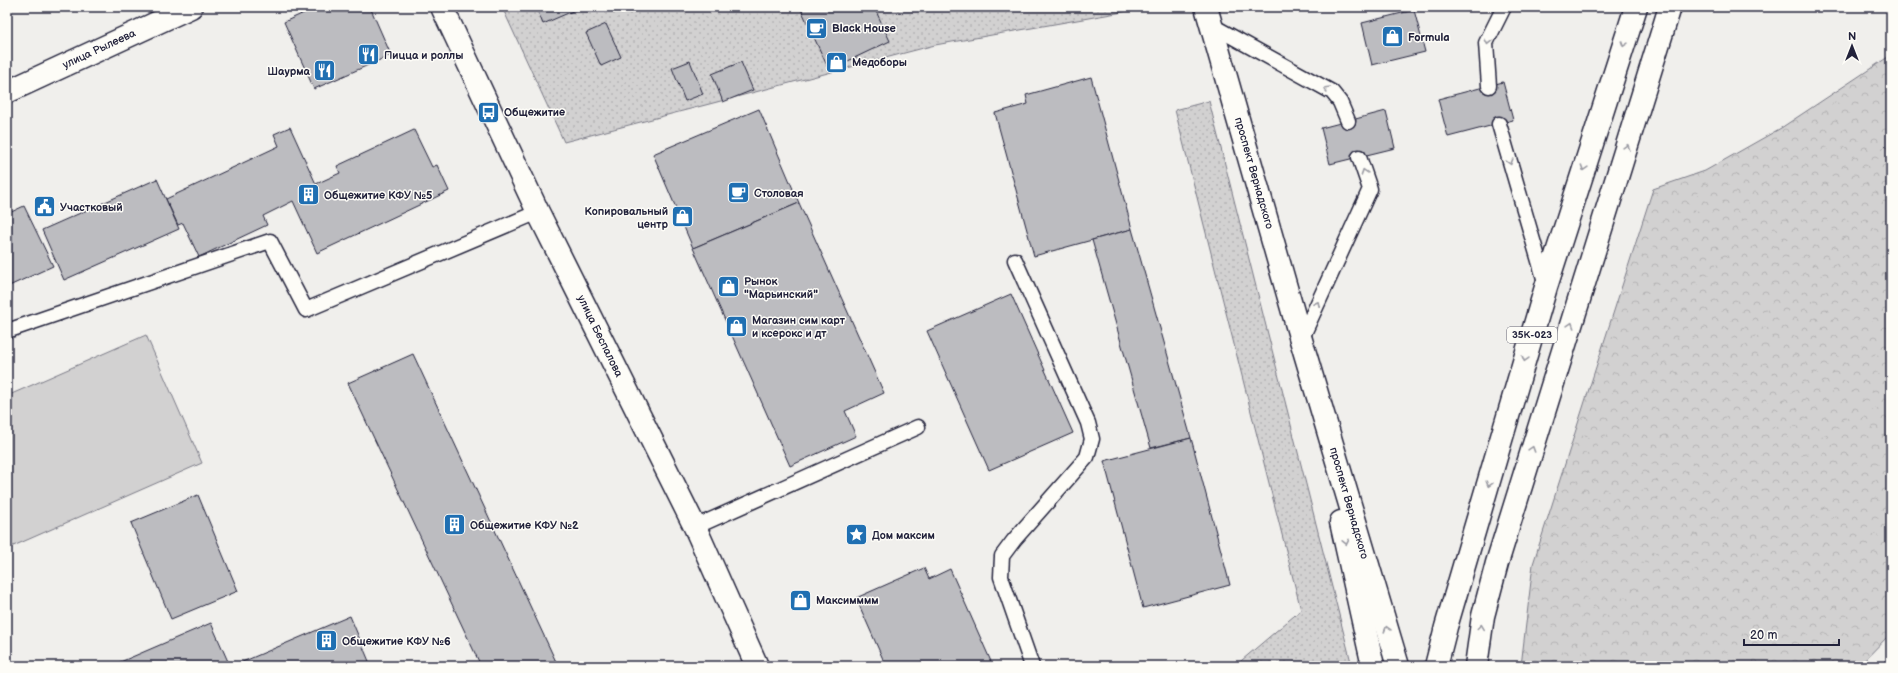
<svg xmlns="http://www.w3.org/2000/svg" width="1898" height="673" viewBox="0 0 1898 673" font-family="'Balsamiq Sans',sans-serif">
	<defs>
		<pattern id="forest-crowns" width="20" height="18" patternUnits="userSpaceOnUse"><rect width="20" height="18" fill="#d2d1d1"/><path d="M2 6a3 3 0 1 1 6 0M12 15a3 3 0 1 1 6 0" fill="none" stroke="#b4b3b4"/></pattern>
		<pattern id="park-dots" width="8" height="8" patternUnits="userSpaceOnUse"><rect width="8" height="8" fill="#d2d1d1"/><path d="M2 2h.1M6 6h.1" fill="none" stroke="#b4b3b4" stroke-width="1.8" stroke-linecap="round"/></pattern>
	</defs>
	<rect width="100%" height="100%" fill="#f0efec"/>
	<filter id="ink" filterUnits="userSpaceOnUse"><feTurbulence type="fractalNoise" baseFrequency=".025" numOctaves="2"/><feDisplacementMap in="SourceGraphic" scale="8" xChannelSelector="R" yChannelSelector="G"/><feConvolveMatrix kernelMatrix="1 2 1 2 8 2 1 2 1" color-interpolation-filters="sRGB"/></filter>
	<g filter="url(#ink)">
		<polygon fill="#d2d1d1" stroke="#7a7a86" points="146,335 202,463 11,547 7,537 7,396"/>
		<polygon fill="url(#forest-crowns)" stroke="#7a7a86" points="1891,55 1891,633 1859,666 1521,666 1533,564 1653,189 1705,171 1781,128"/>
		<g fill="url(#park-dots)" stroke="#7a7a86">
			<polygon points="502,7 1134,7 1134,10 935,45 564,142"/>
			<polygon points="1209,101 1352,666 1235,666 1301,610 1175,110"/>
		</g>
		<g fill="#bcbcc0" stroke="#22223b">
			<polygon points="317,7 370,7 391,55 314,89 284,22"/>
			<polygon points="536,7 582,7 543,24"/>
			<polygon points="800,7 874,7 890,41 829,70"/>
			<polygon points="1414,10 1425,52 1372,65 1362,23"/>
			<polygon points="606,24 621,57 601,66 586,33"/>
			<polygon points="690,61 703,94 685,101 672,68"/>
			<polygon points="741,62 753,90 723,102 712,74"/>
			<polygon points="1091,77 1132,229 1034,256 995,113 1028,104 1026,95"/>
			<polygon points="1503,82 1513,120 1448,137 1438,99"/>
			<polygon points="759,109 799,203 693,248 653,154"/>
			<polygon points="1386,111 1395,148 1330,164 1321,128"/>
			<polygon points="290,127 316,184 340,173 337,166 414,130 432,167 437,165 449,191 317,253 293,201 263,216 267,225 199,257 183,223 178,225 166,199 279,146 274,134"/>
			<polygon points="157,179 179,229 64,280 42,230"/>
			<polygon points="799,203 884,393 845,411 856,436 790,466 693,248"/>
			<polygon points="24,206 53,266 7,287 7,214"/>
			<polygon points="1132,229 1191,438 1151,448 1092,240"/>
			<polygon points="1011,294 1073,433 989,470 927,331"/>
			<polygon points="413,354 558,666 481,666 348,383"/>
			<polygon points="1191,438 1230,585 1143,608 1104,461"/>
			<polygon points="198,495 238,591 171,619 131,523"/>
			<polygon points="924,568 929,579 950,569 993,666 886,666 856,598"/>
			<polygon points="350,616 371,666 233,666"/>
			<polygon points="211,623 230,666 111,666"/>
		</g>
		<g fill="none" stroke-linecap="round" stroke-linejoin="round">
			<defs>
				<g id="service">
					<polyline points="1211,25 1332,92 1340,102 1348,121"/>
					<polyline points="1489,86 1486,43 1504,7"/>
					<polyline points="1499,124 1546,285"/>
					<polyline points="1015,260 1088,423 1092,439 1087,457 1014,540 1002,556 1001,577 1032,666"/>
					<polyline points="7,331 270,241 306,310 538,212"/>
					<polyline points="1301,340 1370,189 1359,157"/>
					<polyline points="695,527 918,427"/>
				</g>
				<polyline id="minor" points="7,92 191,7"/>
				<polyline id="secondary" points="442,7 538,212 695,527 757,666"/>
				<g id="primary">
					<polyline points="1206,7 1301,340 1398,666"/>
					<polyline points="1341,522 1373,666"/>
					<polyline points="1436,666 1446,627 1546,287 1636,7"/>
					<polyline points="1476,666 1483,616 1497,563 1670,7"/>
				</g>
			</defs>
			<use href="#service" stroke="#22223b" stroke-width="17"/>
			<use href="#minor" stroke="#22223b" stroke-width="25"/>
			<use href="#secondary" stroke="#22223b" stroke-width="25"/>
			<use href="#primary" stroke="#22223b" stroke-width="25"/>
			<use href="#service" stroke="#fdfcf7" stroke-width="14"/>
			<use href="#minor" stroke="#fdfcf7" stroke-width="22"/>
			<use href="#secondary" stroke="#fdfcf7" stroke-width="22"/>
			<use href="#primary" stroke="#fdfcf7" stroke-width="22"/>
		</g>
		<defs><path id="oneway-chevron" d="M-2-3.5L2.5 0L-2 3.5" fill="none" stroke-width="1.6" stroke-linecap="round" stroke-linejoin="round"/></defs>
		<g stroke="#9a9aa2">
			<use href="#oneway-chevron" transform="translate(1488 42) rotate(103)"/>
			<use href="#oneway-chevron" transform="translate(1624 44) rotate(108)"/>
			<use href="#oneway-chevron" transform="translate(1327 89) rotate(-148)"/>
			<use href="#oneway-chevron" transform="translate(1627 147) rotate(-73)"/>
			<use href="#oneway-chevron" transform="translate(1510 162) rotate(74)"/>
			<use href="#oneway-chevron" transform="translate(1584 168) rotate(108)"/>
			<use href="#oneway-chevron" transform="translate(1364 172) rotate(-108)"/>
			<use href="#oneway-chevron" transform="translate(1317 304) rotate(-65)"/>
			<use href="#oneway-chevron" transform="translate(1571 325) rotate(-72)"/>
			<use href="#oneway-chevron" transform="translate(1525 359) rotate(106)"/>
			<use href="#oneway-chevron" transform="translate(1532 449) rotate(-72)"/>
			<use href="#oneway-chevron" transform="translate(1489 484) rotate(106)"/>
			<use href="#oneway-chevron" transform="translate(1346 542) rotate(78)"/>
			<use href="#oneway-chevron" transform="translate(1481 627) rotate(-82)"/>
			<use href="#oneway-chevron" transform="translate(1387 629) rotate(-106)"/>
		</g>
	</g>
	<defs>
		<symbol id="cafe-square" viewBox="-11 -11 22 22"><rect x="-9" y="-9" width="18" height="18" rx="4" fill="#1f6fb2" stroke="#fdfcf7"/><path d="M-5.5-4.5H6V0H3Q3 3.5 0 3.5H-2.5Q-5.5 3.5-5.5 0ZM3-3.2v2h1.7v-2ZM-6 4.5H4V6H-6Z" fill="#fff"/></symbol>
		<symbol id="shop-square" viewBox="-11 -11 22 22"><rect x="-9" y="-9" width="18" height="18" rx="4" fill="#1f6fb2" stroke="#fdfcf7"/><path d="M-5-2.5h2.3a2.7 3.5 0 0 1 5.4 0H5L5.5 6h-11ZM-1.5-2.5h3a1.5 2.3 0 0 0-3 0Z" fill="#fff"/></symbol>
		<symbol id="restaurant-square" viewBox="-11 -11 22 22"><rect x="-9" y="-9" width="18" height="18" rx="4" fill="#1f6fb2" stroke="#fdfcf7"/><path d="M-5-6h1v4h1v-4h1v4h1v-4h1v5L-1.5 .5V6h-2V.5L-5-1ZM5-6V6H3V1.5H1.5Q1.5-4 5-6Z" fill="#fff"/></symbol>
		<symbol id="bus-square" viewBox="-11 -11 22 22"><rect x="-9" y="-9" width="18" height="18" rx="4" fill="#1f6fb2" stroke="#fdfcf7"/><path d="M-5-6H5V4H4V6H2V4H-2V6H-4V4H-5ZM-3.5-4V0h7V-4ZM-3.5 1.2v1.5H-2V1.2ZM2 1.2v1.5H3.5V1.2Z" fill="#fff"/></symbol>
		<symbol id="building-square" viewBox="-11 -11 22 22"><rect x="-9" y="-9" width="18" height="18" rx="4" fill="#1f6fb2" stroke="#fdfcf7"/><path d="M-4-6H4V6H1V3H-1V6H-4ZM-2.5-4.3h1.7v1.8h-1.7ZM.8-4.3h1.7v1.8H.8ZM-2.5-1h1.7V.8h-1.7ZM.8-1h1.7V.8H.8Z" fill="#fff"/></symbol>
		<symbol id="civic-square" viewBox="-11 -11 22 22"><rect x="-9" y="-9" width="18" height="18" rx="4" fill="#1f6fb2" stroke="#fdfcf7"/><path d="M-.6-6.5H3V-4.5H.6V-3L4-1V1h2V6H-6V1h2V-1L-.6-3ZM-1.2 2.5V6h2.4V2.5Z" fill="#fff"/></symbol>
		<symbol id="sight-square" viewBox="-11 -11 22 22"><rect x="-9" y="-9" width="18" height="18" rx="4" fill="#1f6fb2" stroke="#fdfcf7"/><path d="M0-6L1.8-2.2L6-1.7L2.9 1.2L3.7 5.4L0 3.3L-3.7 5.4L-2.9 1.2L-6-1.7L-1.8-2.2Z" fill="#fff"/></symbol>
	</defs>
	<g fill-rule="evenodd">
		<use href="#cafe-square" x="804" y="16" width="25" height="25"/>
		<use href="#shop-square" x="1380" y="24" width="25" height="25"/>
		<use href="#restaurant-square" x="356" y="42" width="25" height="25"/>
		<use href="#shop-square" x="824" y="50" width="25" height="25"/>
		<use href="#restaurant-square" x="312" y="58" width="25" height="25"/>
		<use href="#bus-square" x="476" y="100" width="25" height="25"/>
		<use href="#cafe-square" x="726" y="180" width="25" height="25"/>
		<use href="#building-square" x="296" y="182" width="25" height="25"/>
		<use href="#civic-square" x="32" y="194" width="25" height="25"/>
		<use href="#shop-square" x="670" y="204" width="25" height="25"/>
		<use href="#shop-square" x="716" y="274" width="25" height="25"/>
		<use href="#shop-square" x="724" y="314" width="25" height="25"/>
		<use href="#building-square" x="442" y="512" width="25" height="25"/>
		<use href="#sight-square" x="844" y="522" width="25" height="25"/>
		<use href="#shop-square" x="788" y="588" width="25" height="25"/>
		<use href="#building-square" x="314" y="628" width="25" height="25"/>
	</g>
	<g text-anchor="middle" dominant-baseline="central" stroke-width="3" stroke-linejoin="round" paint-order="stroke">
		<rect fill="#fdfcf7" stroke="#646373" stroke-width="1" x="1507" y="327" width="50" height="16" rx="3"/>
		<g font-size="10" font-weight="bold" fill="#22223b">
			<text x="1532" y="335">35К-023</text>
		</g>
		<g font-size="11" font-weight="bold" fill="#22223b" stroke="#fdfcf7" text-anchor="start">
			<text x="832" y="28">Black House</text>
			<text x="1408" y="37">Formula</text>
			<text x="384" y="55">Пицца и роллы</text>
			<text x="852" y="62">Медоборы</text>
			<text x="310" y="71" text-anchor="end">Шаурма</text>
			<text x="504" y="112">Общежитие</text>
			<text x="754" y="193">Столовая</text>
			<text x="324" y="195">Общежитие КФУ №5</text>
			<text x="60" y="207">Участковый</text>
			<text x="668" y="211" text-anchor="end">Копировальный<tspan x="668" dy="13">центр</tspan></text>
			<text x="744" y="281">Рынок<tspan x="744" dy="13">"Марьинский"</tspan></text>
			<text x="752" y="320">Магазин сим карт<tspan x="752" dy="13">и ксерокс и дт</tspan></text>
			<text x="470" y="525">Общежитие КФУ №2</text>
			<text x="872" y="535">Дом максим</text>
			<text x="816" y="600">Максимммм</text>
			<text x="342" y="641">Общежитие КФУ №6</text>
		</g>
		<g font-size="11" fill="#22223b" stroke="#fdfcf7">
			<text transform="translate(99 49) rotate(-25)">улица Рылеева</text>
			<text transform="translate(1254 173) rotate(74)">проспект Вернадского</text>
			<text transform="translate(600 336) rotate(64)">улица Беспалова</text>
			<text transform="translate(1349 503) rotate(74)">проспект Вернадского</text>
		</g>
	</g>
	<rect width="1898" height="673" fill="none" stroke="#fdfcf7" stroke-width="24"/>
	<rect x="12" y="12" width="1874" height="649" fill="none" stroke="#22223b" stroke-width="1.5" filter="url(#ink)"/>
	<g transform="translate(1852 46)" stroke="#fdfcf7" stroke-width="3" paint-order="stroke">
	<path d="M0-3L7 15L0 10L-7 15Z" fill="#22223b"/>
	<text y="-6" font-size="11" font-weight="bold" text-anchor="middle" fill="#22223b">N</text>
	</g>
	<path d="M1744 639v6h95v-6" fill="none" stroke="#22223b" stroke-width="2"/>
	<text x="1750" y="639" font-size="12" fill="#22223b" stroke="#fdfcf7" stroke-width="3" paint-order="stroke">20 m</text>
</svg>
